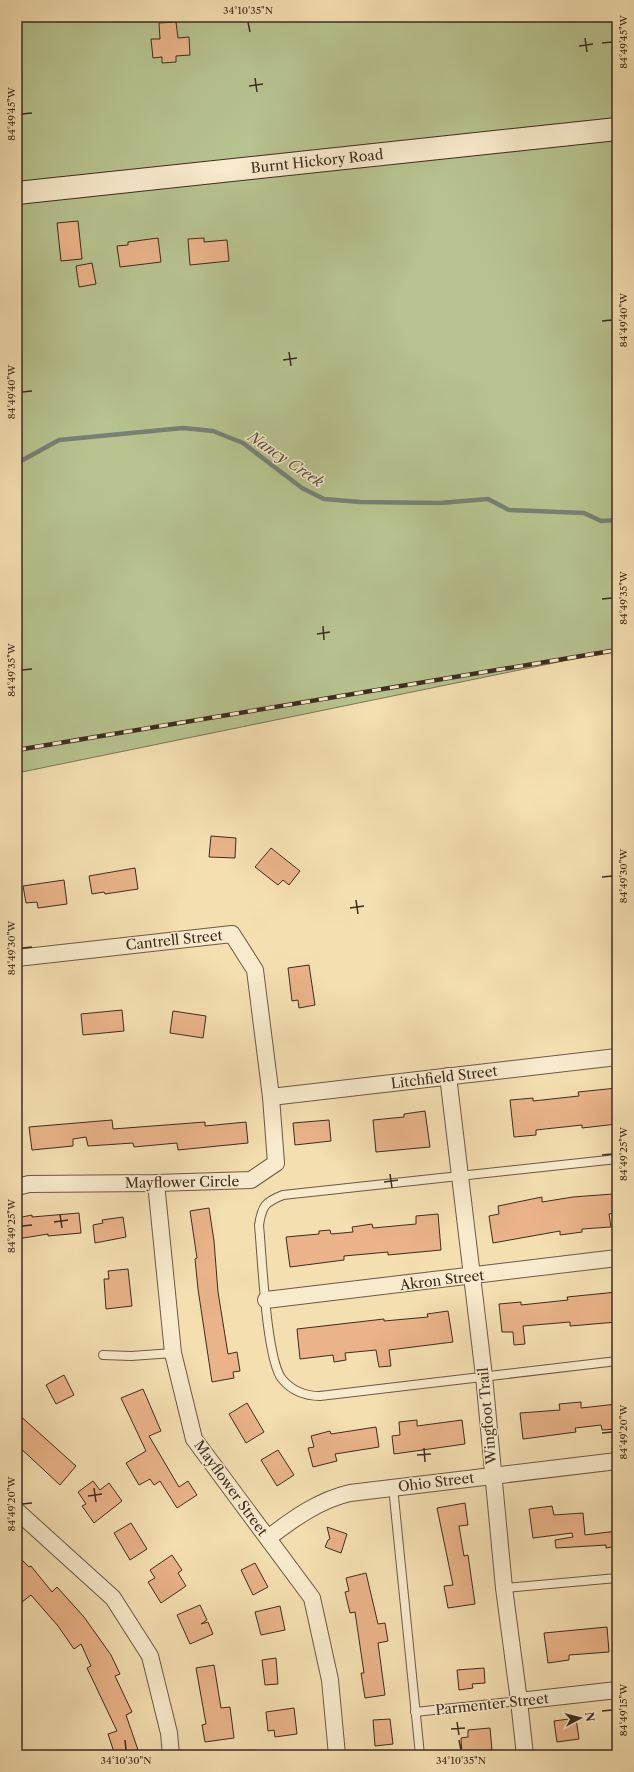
<svg xmlns="http://www.w3.org/2000/svg" width="634" height="1772" viewBox="0 0 634 1772" font-family="'Libre Caslon Text',serif">
	<rect width="100%" height="100%" fill="#f4dfb1"/>
	<filter id="stains"><feTurbulence type="fractalNoise" baseFrequency=".005" numOctaves="4"/><feColorMatrix values="0 0 0 0 .2 0 0 0 0 .09 0 0 0 0 .02 0 0 0 .5 -.17"/></filter>
	<radialGradient id="worn" r=".72"><stop offset=".6" stop-color="#630" stop-opacity="0"/><stop offset="1" stop-color="#630" stop-opacity=".3"/></radialGradient>
	<polygon fill="#b7c38f" stroke="#7a7857" points="17,17 617,17 617,650 17,773"/>
	<g fill="none" stroke-linecap="round" stroke-linejoin="round">
		<polyline stroke="#768276" stroke-width="4.5" points="17,465 21,461 59,440 183,428 213,431 243,443 302,488 324,499 360,502 440,503 488,499 509,510 584,513 601,521 617,520"/>
	</g>
	<g fill="#eab389" stroke="#3e2c1f">
		<polygon points="176,22 178,38 189,37 190,55 176,56 176,62 162,63 162,57 153,58 151,39 160,39 159,23"/>
		<polygon points="78,221 82,259 61,261 57,223"/>
		<polygon points="158,238 161,262 120,267 117,246 128,245 128,242"/>
		<polygon points="204,238 204,242 227,240 229,261 190,265 188,239"/>
		<polygon points="92,263 96,284 79,287 76,266"/>
		<polygon points="211,836 236,838 235,858 209,857"/>
		<polygon points="271,848 300,871 289,885 283,880 278,885 255,867"/>
		<polygon points="135,868 138,889 105,894 104,892 92,894 89,876"/>
		<polygon points="64,880 67,904 38,908 37,902 26,903 23,886"/>
		<polygon points="309,965 315,1005 299,1008 298,1000 292,1001 288,968"/>
		<polygon points="122,1010 124,1031 83,1035 81,1014"/>
		<polygon points="173,1011 206,1016 203,1038 170,1033"/>
		<polygon points="617,1088 617,1124 582,1128 582,1125 536,1130 536,1135 514,1137 510,1100 533,1098 533,1101 579,1096 578,1092"/>
		<polygon points="425,1111 430,1147 376,1152 373,1120 404,1117 404,1114"/>
		<polygon points="112,1120 113,1129 205,1122 205,1126 246,1122 248,1143 178,1150 177,1143 134,1147 133,1143 88,1146 86,1137 73,1139 73,1146 32,1150 29,1127"/>
		<polygon points="329,1120 331,1141 295,1145 293,1123"/>
		<polygon points="613,1194 615,1213 609,1214 611,1227 582,1229 582,1232 560,1235 560,1231 493,1243 489,1216 499,1214 498,1206 542,1197 542,1202 573,1197"/>
		<polygon points="209,1208 214,1241 218,1292 228,1354 237,1352 240,1371 233,1372 234,1378 212,1382 198,1289 195,1259 197,1258 190,1211"/>
		<polygon points="79,1213 81,1233 48,1236 48,1234 17,1239 17,1218 32,1215 32,1217"/>
		<polygon points="438,1214 441,1250 388,1255 388,1252 344,1256 344,1260 290,1267 286,1237 319,1234 319,1231 330,1230 331,1234 353,1232 352,1227 372,1224 373,1228 416,1224 416,1216"/>
		<polygon points="123,1217 126,1237 95,1243 93,1225 103,1223 102,1220"/>
		<polygon points="128,1269 132,1306 106,1309 104,1279 109,1279 108,1271"/>
		<polygon points="617,1292 617,1322 570,1326 570,1322 523,1326 525,1344 514,1345 513,1332 502,1332 499,1304 521,1302 521,1305 568,1300 567,1297"/>
		<polygon points="448,1311 453,1342 389,1350 391,1366 379,1367 376,1350 345,1353 346,1360 334,1362 333,1355 300,1359 297,1329 384,1319 384,1321 428,1317 427,1314"/>
		<polygon points="64,1375 74,1395 56,1404 46,1385"/>
		<polygon points="143,1389 161,1431 149,1436 179,1487 188,1481 197,1495 177,1508 160,1481 154,1485 150,1479 139,1485 126,1463 146,1451 121,1398"/>
		<polygon points="581,1402 581,1408 617,1404 617,1429 602,1430 601,1425 575,1428 576,1432 523,1439 520,1413 560,1410 559,1404"/>
		<polygon points="247,1403 264,1432 246,1443 229,1414"/>
		<polygon points="17,1413 76,1466 60,1485 17,1445"/>
		<polygon points="417,1420 417,1426 462,1420 465,1444 394,1454 392,1436 400,1435 399,1422"/>
		<polygon points="376,1427 379,1447 335,1454 337,1461 313,1467 308,1448 314,1447 311,1436 330,1431 331,1434"/>
		<polygon points="278,1450 294,1475 277,1486 261,1460"/>
		<polygon points="93,1481 100,1490 109,1483 122,1501 94,1523 82,1506 86,1504 78,1492"/>
		<polygon points="465,1503 468,1525 459,1526 464,1556 468,1555 475,1604 448,1608 444,1586 453,1585 437,1508"/>
		<polygon points="552,1506 554,1515 583,1513 585,1535 617,1531 617,1546 606,1548 606,1545 556,1548 555,1540 573,1537 572,1533 533,1538 529,1509"/>
		<polygon points="131,1523 147,1549 130,1560 114,1533"/>
		<polygon points="327,1527 347,1534 341,1553 325,1547 328,1540 330,1539"/>
		<polygon points="17,1555 29,1567 31,1566 52,1592 57,1587 84,1617 111,1655 120,1674 115,1676 132,1712 126,1715 138,1750 124,1755 115,1755 108,1734 117,1731 87,1668 91,1666 81,1644 74,1649 58,1626 31,1595 22,1602 17,1596"/>
		<polygon points="172,1555 182,1570 178,1573 186,1586 161,1603 148,1582 155,1578 150,1570"/>
		<polygon points="255,1563 268,1587 253,1595 241,1570"/>
		<polygon points="366,1573 378,1624 385,1623 388,1641 378,1643 385,1695 365,1698 361,1673 364,1673 355,1612 350,1613 345,1592 349,1591 346,1578"/>
		<polygon points="200,1605 207,1620 201,1624 208,1622 213,1634 190,1644 177,1615"/>
		<polygon points="280,1606 285,1630 261,1635 255,1612"/>
		<polygon points="607,1627 609,1652 569,1655 569,1660 548,1663 544,1633"/>
		<polygon points="276,1658 278,1684 265,1685 262,1660"/>
		<polygon points="214,1665 221,1708 230,1707 234,1738 205,1742 202,1725 206,1724 196,1668"/>
		<polygon points="484,1668 485,1683 472,1684 473,1688 459,1690 457,1670"/>
		<polygon points="294,1708 297,1734 275,1737 274,1730 268,1731 266,1712"/>
		<polygon points="576,1718 579,1739 557,1742 554,1721"/>
		<polygon points="390,1719 393,1744 375,1746 373,1720"/>
		<polygon points="490,1728 492,1750 462,1753 461,1738 468,1737 468,1730"/>
	</g>
	<g fill="none" stroke-linecap="round" stroke-linejoin="round">
		<defs>
			<g id="lane">
				<path d="M 617,1159 L 283,1195 C 265,1202 262,1206 259,1225 C 262,1255 266,1359 282,1379 C 292,1391 305,1396 320,1396 L 617,1361"/>
				<polyline points="103,1355 131,1356 173,1353"/>
				<polyline points="393,1487 420,1755"/>
				<polyline points="504,1588 617,1578"/>
				<polyline points="415,1712 519,1701"/>
			</g>
			<g id="street">
				<polyline points="17,958 232,934 255,970 271,1097 276,1163 251,1180 156,1183 29,1184 17,1187"/>
				<polyline points="448,1076 484,1376 504,1588 519,1701 525,1755"/>
				<polyline points="271,1097 617,1057"/>
				<polyline points="156,1183 173,1353 194,1439 312,1598 330,1680 337,1755"/>
				<polyline points="266,1300 617,1258"/>
				<polyline points="17,1511 113,1598 150,1656 169,1733 171,1755"/>
				<path d="M 268,1538 C 293,1519 319,1500 350,1493 L 617,1461"/>
				<polyline points="519,1701 617,1690"/>
			</g>
			<polyline id="secondary" points="17,193 617,129"/>
		</defs>
		<use href="#lane" stroke="#6c5944" stroke-width="10"/>
		<use href="#street" stroke="#6c5944" stroke-width="18"/>
		<use href="#secondary" stroke="#3e2c1f" stroke-width="24"/>
		<use href="#lane" stroke="#f8eacc" stroke-width="8"/>
		<use href="#street" stroke="#f8eacc" stroke-width="16"/>
		<use href="#secondary" stroke="#f8eacc" stroke-width="22"/>
		<defs>
			<polyline id="rail" points="17,750 617,650"/>
		</defs>
		<use href="#rail" stroke="#3e2c1f" stroke-width="4.5"/>
		<use href="#rail" stroke="#f8eacc" stroke-width="3" stroke-dasharray="9" stroke-linecap="butt"/>
	</g>
	<path fill="none" stroke="#3e2c1f" stroke-width="1.5" d="M 248,22 L 250,32M 585,38 L 587,52M 602,43 L 612,42M 579,46 L 593,44M 255,78 L 257,92M 249,86 L 263,84M 22,114 L 32,113M 602,321 L 612,320M 289,352 L 291,366M 283,360 L 297,358M 22,392 L 32,391M 602,599 L 612,598M 323,626 L 324,640M 317,634 L 330,632M 22,670 L 32,669M 602,877 L 612,876M 356,900 L 358,914M 350,908 L 364,906M 22,948 L 32,947M 602,1155 L 612,1154M 390,1174 L 392,1188M 384,1182 L 398,1180M 60,1214 L 62,1228M 54,1222 L 68,1220M 22,1226 L 32,1225M 602,1433 L 612,1432M 424,1448 L 425,1462M 417,1455 L 431,1454M 94,1488 L 96,1502M 88,1496 L 102,1494M 22,1504 L 32,1503M 602,1711 L 612,1710M 457,1722 L 459,1735M 451,1729 L 465,1728M 125,1740 L 126,1750M 459,1740 L 461,1750"/>
	<g text-anchor="middle" dominant-baseline="central" stroke-width="3" stroke-linejoin="round" paint-order="stroke">
		<g font-size="14" fill="#3e2c1f" stroke="#f8eacc">
			<text transform="translate(317 161) rotate(-6)">Burnt Hickory Road</text>
			<text transform="translate(174 940) rotate(-6)">Cantrell Street</text>
			<text transform="translate(444 1077) rotate(-7)">Litchfield Street</text>
			<text transform="translate(182 1182) rotate(-1)">Mayflower Circle</text>
			<text transform="translate(442 1280) rotate(-7)">Akron Street</text>
			<text transform="translate(487 1416) rotate(-95)">Wingfoot Trail</text>
			<text transform="translate(436 1482) rotate(-7)">Ohio Street</text>
			<text transform="translate(231 1488) rotate(54)">Mayflower Street</text>
			<text transform="translate(492 1704) rotate(-6)">Parmenter Street</text>
		</g>
		<g font-size="15" font-style="italic" fill="#565043" stroke="#f8eacc">
			<text transform="translate(286 459) rotate(34)">Nancy Creek</text>
		</g>
	</g>
	<rect width="634" height="1772" fill="none" stroke="#f4dfb1" stroke-width="44"/>
	<g transform="translate(580 1718) rotate(83)" stroke="#f8eacc" stroke-width="3" paint-order="stroke">
	<path d="M0-3L7 15L0 10L-7 15Z" fill="#3e2c1f"/>
	<text y="-6" font-size="11" font-weight="bold" text-anchor="middle" fill="#3e2c1f">N</text>
	</g>
	<rect x="22" y="22" width="590" height="1728" fill="none" stroke="#3e2c1f" stroke-width="1.5"/>
	<g font-size="10" text-anchor="middle" fill="#3e2c1f">
		<text x="248" y="14">34°10'35"N</text>
		<text transform="translate(623 42) rotate(-90)" y="4">84°49'45"W</text>
		<text transform="translate(11 114) rotate(-90)" y="4">84°49'45"W</text>
		<text transform="translate(623 320) rotate(-90)" y="4">84°49'40"W</text>
		<text transform="translate(11 392) rotate(-90)" y="4">84°49'40"W</text>
		<text transform="translate(623 598) rotate(-90)" y="4">84°49'35"W</text>
		<text transform="translate(11 670) rotate(-90)" y="4">84°49'35"W</text>
		<text transform="translate(623 876) rotate(-90)" y="4">84°49'30"W</text>
		<text transform="translate(11 948) rotate(-90)" y="4">84°49'30"W</text>
		<text transform="translate(623 1154) rotate(-90)" y="4">84°49'25"W</text>
		<text transform="translate(11 1226) rotate(-90)" y="4">84°49'25"W</text>
		<text transform="translate(623 1432) rotate(-90)" y="4">84°49'20"W</text>
		<text transform="translate(11 1504) rotate(-90)" y="4">84°49'20"W</text>
		<text transform="translate(623 1710) rotate(-90)" y="4">84°49'15"W</text>
		<text x="126" y="1764">34°10'30"N</text>
		<text x="461" y="1764">34°10'35"N</text>
	</g>
	<rect width="100%" height="100%" filter="url(#stains)"/>
	<rect width="100%" height="100%" fill="url(#worn)"/>
</svg>
